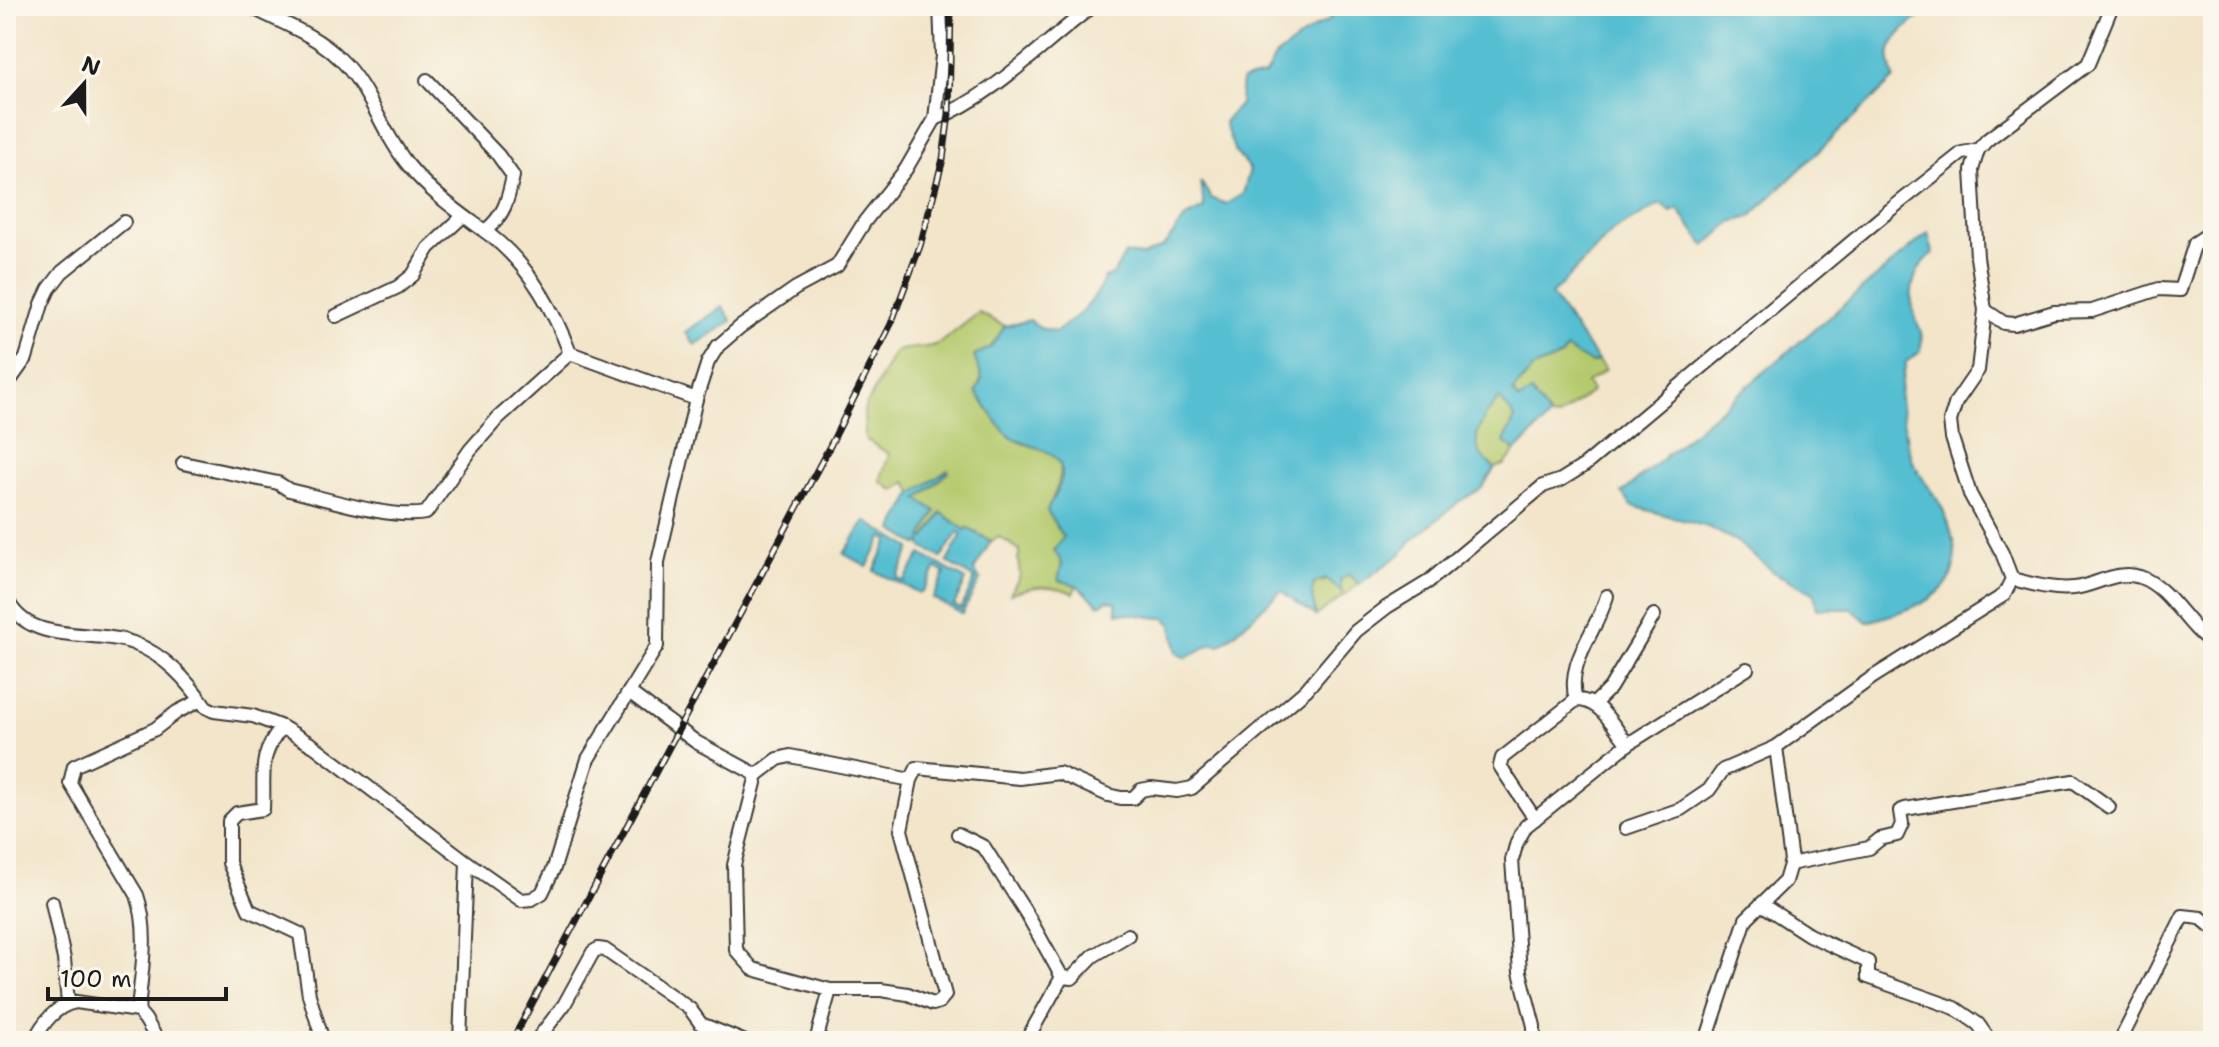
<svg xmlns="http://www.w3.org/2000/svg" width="2219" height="1047" viewBox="0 0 2219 1047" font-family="'Shantell Sans',sans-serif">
	<rect width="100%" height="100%" fill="#fbf7ec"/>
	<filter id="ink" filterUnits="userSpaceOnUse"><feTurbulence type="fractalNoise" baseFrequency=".0125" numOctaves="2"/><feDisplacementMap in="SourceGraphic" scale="16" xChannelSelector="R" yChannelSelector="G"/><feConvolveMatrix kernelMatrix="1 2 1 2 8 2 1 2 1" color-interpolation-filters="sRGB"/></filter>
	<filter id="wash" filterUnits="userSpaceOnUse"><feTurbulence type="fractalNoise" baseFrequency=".006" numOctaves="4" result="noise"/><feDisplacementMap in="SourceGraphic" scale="32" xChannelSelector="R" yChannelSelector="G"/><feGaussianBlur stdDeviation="1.8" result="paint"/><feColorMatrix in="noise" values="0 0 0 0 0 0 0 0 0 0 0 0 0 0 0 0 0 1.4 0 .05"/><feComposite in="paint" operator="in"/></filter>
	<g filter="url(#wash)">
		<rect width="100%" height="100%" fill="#f2e5ca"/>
		<g fill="#b5ca6e" stroke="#687345" stroke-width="2">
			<path d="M 979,313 L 1005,326 L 991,347 L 974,356 L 982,378 L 976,392 C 985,404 997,423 1006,433 C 1019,446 1032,444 1047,450 C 1074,461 1054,494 1047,511 L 1064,537 L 1076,585 L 1074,593 C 1050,584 1034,585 1010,594 L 1020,576 L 1018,559 L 1020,550 L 999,537 L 991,541 L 968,528 L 965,530 L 941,513 L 925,539 L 921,538 L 918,499 L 949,472 L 914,494 L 906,482 L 895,491 L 880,481 L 889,454 L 865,439 L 864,410 L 894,352 C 908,346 925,350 937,344 C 952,336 965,322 979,313 Z"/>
			<polygon points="1566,348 1591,363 1598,361 1605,370 1587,383 1592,391 1557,418 1550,417 1532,393 1519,400 1512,392 1533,368 1562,356"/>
			<path d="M 1500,397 L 1515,418 L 1504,442 L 1516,451 L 1504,465 L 1495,468 C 1462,446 1480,422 1500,397 Z"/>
			<path d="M 1349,574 L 1359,584 L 1316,616 L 1312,593 L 1314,583 C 1327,579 1338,581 1349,574 Z"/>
		</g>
		<g fill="#55bed1" stroke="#386d76" stroke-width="2">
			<path d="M 1339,6 L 1935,6 C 1920,16 1899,30 1891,47 C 1887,57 1892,70 1894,79 L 1750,217 L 1732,222 L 1705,246 L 1678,209 L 1670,212 L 1661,204 L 1613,231 L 1551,295 L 1598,361 L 1591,363 L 1566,349 L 1562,356 L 1533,368 L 1513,392 L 1519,400 L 1531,392 L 1550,417 L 1516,451 L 1504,442 L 1515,418 L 1499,398 C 1480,422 1462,446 1495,468 L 1481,489 L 1460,501 L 1411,541 L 1402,553 L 1359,584 L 1349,574 L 1340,580 L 1342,593 L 1326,579 L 1314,583 L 1312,593 L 1316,616 L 1281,591 C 1260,609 1242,629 1220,645 L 1211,644 L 1186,658 L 1177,653 L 1172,625 L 1165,618 C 1148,618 1133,613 1117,613 L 1116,602 L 1108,600 L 1100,605 L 1076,585 L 1058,580 L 1062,563 L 1054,550 L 1063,537 L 1047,511 C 1051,501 1061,487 1062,476 C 1063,444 1023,450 1006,433 C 996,423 986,404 976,392 L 982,378 L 974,356 L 991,347 L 1005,326 L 1030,320 L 1040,328 L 1056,332 C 1077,317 1096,302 1104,278 L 1113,275 L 1125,253 L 1142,256 L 1163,247 L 1186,217 L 1204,208 L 1201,182 L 1211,198 L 1226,204 L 1243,194 L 1250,169 L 1235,152 L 1224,122 L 1240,104 L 1242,80 L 1265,75 L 1275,57 L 1315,27 L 1328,21 Z"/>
			<path d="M 1928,233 L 1933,253 C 1916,267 1908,287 1913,310 C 1917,331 1925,325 1920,352 L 1906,362 C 1904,374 1899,387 1900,399 C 1901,410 1908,449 1912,459 C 1919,478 1936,493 1944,512 C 1976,588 1933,604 1867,622 L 1852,609 L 1817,609 L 1814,593 L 1775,573 L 1736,541 L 1708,527 L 1632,506 L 1622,493 Z"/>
			<polygon points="723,307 732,321 695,345 685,332"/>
			<polygon points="948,470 949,472 918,499 936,511 922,538 925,539 942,513 965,530 967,528 991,541 974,570 980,580 962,614 933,598 945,573 936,568 923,591 919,593 874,571 889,540 883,537 867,567 844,554 865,521 911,548 897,578 904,581 921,554 966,580 954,605 961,609 975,579 947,562 962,534 958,532 941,558 921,546 922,542 918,545 893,530 912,494"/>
		</g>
	</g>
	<g filter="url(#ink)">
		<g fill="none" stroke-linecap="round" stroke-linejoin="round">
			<defs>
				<g id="minor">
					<path d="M 249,6 C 279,22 315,34 339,58 C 370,87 382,134 409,166 C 430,192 456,210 483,230 C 525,259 552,306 570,353 L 696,399"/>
					<path d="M 427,80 L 498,155 L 513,176 C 508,199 505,215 485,231"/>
					<path d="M 935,119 C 993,97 1044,42 1093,6"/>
					<polyline points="1985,310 2004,323 2014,324 2054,312 2092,311 2159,289 2180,290 2195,243 2213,231"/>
					<polyline points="336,316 398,287 413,275 429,248 462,217"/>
					<polyline points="6,386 26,358 42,304 49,289 62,272 124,222"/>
					<path d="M 183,463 L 278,483 L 289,490 C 325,498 391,520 426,513 L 470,450 L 498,418 L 570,353"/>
					<path d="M 2012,579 C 2033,584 2052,590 2074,588 C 2094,586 2119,569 2140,577 C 2171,588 2186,627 2213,643"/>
					<path d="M 6,597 C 27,647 92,628 133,643 C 165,655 187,680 206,707 L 214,711 L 253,716 L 282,727 L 314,746 L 467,862 L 460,1041"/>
					<polyline points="629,692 696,742 757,775"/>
					<path d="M 1576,700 C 1565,663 1597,631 1607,596"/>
					<polyline points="1595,703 1610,688 1654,615"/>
					<path d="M 282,727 C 257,758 265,772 263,809 L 237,813 L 229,821 L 229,863 L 249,910 L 300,934 L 309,995 L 323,1041"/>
					<polyline points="911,780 901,830 945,995 939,1002 933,1004 908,994 881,990 830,990 753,969 736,950 734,865 757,775 778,759 790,756 911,780 917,768 1020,778 1059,773 1108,795 1121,798 1133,798 1141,790 1151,788 1177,791 1192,788 1306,690 1356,631 1387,607 1428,582 1543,486 1561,480 1585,465 1890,210 1962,153 1978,150"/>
					<path d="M 1535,819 L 1500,766 L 1502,758 L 1576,700 C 1601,699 1613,727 1628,744"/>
					<polyline points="1626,828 1681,809 1709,790 1723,770 1776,747 1873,677 2004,595 2012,579 2002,553 1970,494 1952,438 1950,421 1956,402 1978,370 1985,310 1977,257 1972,170 1978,150 1987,140 2088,64 2112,6"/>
					<polyline points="958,834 984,847 1028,916 1062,977"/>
					<polyline points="467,862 521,900 532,899 542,893 554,868 588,759 657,646 658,562 696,399 708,362 718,346 740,327 796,288 837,266 865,221 906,169 935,119 942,56 940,6"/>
					<polyline points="1790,864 1869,848 1880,839 1897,835 1902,824 1900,811 1905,809 2073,781 2109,807"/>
					<polyline points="52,902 64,959 68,1003"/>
					<polyline points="1761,904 1809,935 1868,962 1868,977 1955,1008 1978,1024 1990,1041"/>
					<path d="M 34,1041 C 42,1024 56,1005 76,1002 L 138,1011"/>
					<path d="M 158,1041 L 145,1019 L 138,1011 C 141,972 150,933 137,895 L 70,783 L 74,766 L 155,729 L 177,712 L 201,700"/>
					<polyline points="536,1041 564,1005 593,952 598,949 605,950 690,1009 701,1024 743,1041"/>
					<polyline points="816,1041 830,990"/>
					<polyline points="1026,1041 1062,977 1072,978 1093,956 1128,935"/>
					<polyline points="1534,1041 1534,1026 1520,972 1512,860 1517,842 1526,826 1628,744 1747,669"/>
					<polyline points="1706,1041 1746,919 1785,881 1791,861 1776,747"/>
					<polyline points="2120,1041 2183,916 2201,918 2213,928"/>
				</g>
			</defs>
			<use href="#minor" stroke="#3c3a36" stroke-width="16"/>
			<use href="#minor" stroke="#fff" stroke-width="12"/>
			<defs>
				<polyline id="rail" points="512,1041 831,444 891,324 920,246 943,159 949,114 951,6"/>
			</defs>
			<use href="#rail" stroke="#1c1c1c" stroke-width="7"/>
			<use href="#rail" stroke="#fbf7ec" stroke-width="4" stroke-dasharray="12" stroke-linecap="butt"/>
		</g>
	</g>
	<rect width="2219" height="1047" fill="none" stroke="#fbf7ec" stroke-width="32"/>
	<g transform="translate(84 84) rotate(21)" stroke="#fbf7ec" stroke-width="6" paint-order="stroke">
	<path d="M0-6L14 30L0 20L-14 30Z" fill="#1c1c1c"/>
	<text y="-12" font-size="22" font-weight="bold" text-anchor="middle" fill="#1c1c1c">N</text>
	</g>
	<path d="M48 987v12h178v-12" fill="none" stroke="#1c1c1c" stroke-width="4"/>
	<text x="60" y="987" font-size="24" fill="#1c1c1c" stroke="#fbf7ec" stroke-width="6" paint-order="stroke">100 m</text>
</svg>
